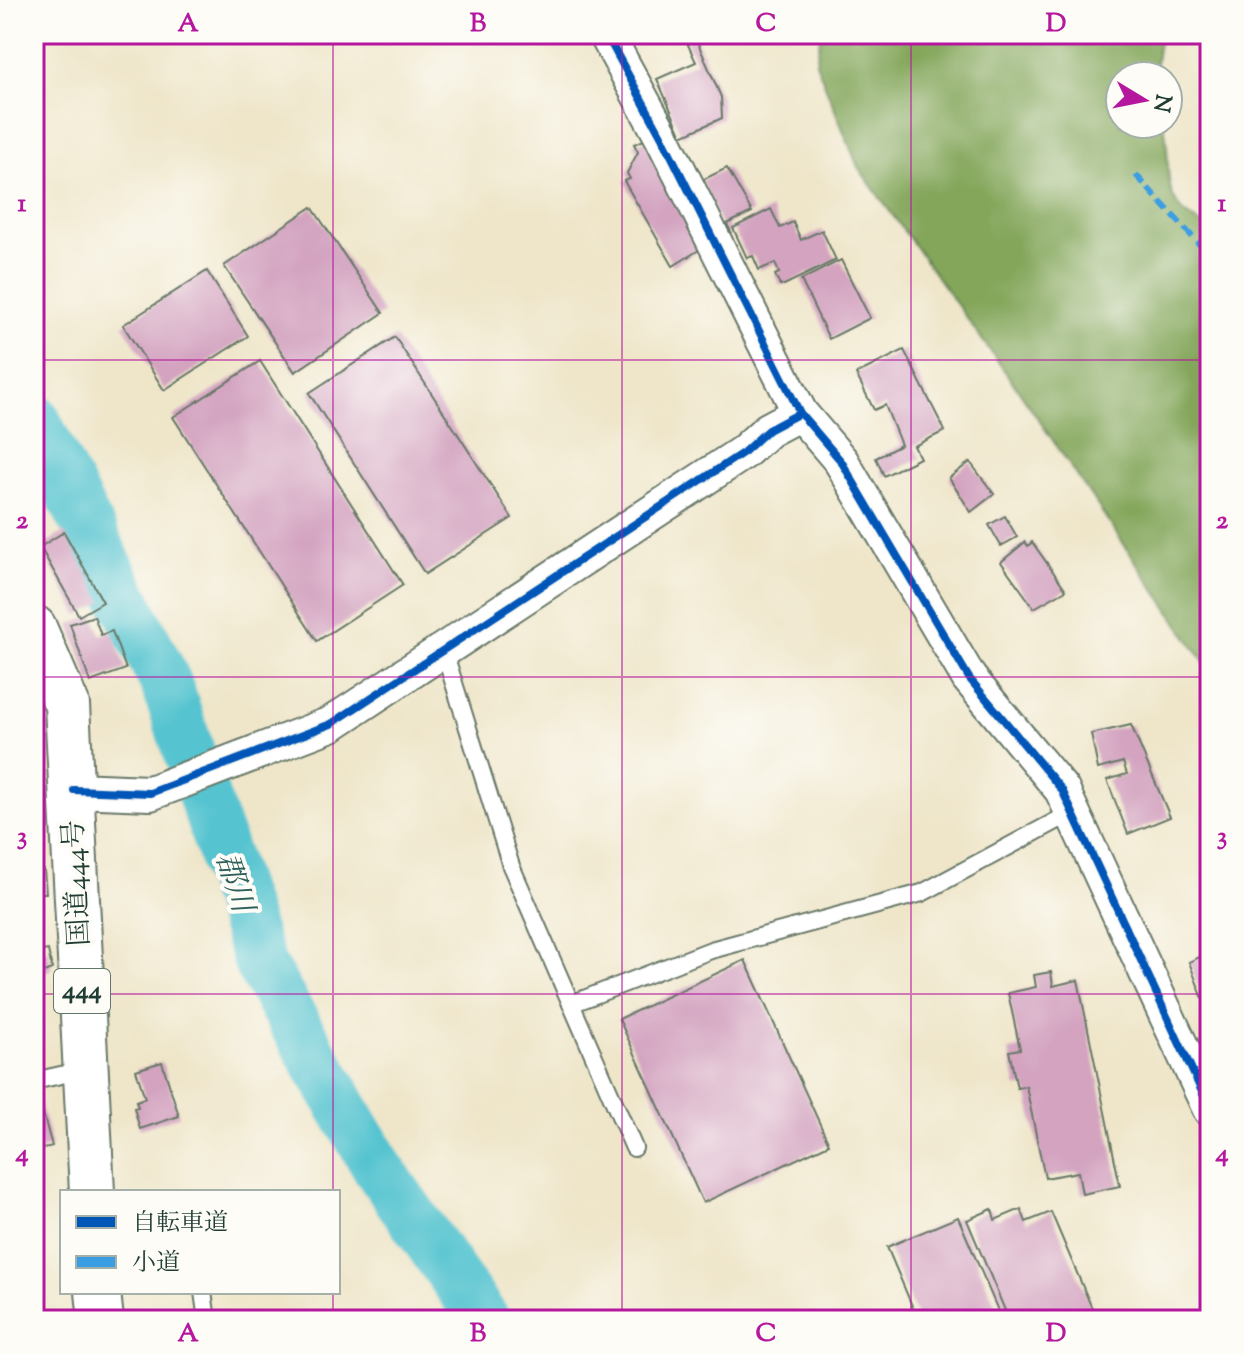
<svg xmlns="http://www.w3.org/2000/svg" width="1244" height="1354" viewBox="0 0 1244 1354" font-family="'Sorts Mill Goudy','Noto Serif JP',serif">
	<rect width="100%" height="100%" fill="#fdfcf7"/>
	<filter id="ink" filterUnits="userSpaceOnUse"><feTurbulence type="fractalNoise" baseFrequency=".0125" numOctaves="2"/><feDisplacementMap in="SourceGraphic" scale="16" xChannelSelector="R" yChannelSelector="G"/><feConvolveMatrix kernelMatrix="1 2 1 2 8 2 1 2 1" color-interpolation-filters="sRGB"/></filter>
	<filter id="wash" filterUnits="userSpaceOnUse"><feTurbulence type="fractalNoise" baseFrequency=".006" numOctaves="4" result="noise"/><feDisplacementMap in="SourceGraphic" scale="32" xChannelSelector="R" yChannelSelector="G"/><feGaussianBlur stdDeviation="1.8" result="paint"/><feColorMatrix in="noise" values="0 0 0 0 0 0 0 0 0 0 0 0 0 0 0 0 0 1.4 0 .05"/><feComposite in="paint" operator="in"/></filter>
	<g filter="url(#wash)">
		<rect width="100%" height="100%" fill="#efe6ca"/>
		<path fill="#83a65a" stroke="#517247" stroke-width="2" d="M 821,34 L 1160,34 L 1154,76 L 1120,76 L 1120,124 L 1164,124 C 1174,170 1154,205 1210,228 L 1210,670 L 1019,391 L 858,167 L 816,63 Z"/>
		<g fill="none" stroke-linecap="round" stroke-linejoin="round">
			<polyline stroke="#57c4d0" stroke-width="52" points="34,419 166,683 260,964 378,1168 484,1320"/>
		</g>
		<g id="blocks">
			<g fill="#d3a3c0">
				<polygon points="683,34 694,34 721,97 722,118 682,136 657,79 696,62"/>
				<polygon points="644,140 699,250 673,266 624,181 630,179 627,173 638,152 634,144"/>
				<polygon points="727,168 752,212 727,224 731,232 725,235 702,180"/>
				<polygon points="312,207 383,313 295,372 224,266"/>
				<polygon points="771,209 780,228 793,222 801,240 822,230 836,260 784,285 780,285 775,275 779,273 775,263 759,270 753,256 747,258 733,228"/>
				<polygon points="841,260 870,318 829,339 801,280"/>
				<polygon points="207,271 248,336 164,390 123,325"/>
				<polygon points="395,337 512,518 425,574 309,393"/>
				<polygon points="904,350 945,431 914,446 920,458 884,476 876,458 901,445 885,405 874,410 856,374"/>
				<polygon points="260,361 403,585 317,641 173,417"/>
				<polygon points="970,462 994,494 971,512 949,478"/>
				<polygon points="1005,516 1017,537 1001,546 989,525"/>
				<polygon points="64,532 103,602 79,616 40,547"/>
				<polygon points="1025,542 1028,546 1032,542 1066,590 1034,608 1001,562"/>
				<polygon points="94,616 101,635 112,631 126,669 90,682 70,624"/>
				<polygon points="1131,725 1170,817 1128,834 1107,780 1127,774 1123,762 1098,769 1091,734"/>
				<polygon points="44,870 46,893 34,893 34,871"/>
				<polygon points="48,950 52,969 34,976 34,952"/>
				<polygon points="1210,952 1210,1017 1189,962"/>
				<polygon points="745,960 829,1144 703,1203 619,1019"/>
				<polygon points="1051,972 1053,986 1078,980 1120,1186 1082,1194 1078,1172 1045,1178 1026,1086 1017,1088 1009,1051 1020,1049 1008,993 1036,987 1034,975"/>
				<polygon points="162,1062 179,1116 140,1129 134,1108 138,1107 136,1101 145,1098 136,1070"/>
				<polygon points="39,1099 52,1146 34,1151 34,1100"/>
				<polygon points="992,1209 995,1220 1021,1209 1026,1222 1051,1212 1097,1320 1009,1320 967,1220"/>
				<polygon points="958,1217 1002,1320 918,1320 887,1247"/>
			</g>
		</g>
	</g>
	<g filter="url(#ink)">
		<use href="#blocks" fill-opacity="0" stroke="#687868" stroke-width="2"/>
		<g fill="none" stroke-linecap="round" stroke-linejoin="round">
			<defs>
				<g id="service">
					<polyline points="443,648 511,866 634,1148"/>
					<polyline points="571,1004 711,950 922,893 1073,812"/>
					<polyline points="34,1081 83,1070"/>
					<polyline points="203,1292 207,1320"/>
				</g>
				<g id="minor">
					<polyline points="606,34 662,137 800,413 841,461 969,678 1062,790 1210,1109"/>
					<polyline points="74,790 150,793 331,724 744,452 768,430 800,413"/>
				</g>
				<g id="trunk">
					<polyline points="34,628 67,705 92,1192"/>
					<polyline points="98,1292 101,1320"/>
				</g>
			</defs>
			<use href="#service" stroke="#687868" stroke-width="20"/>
			<use href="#minor" stroke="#687868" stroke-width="38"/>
			<use href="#trunk" stroke="#687868" stroke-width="48"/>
			<use href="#service" stroke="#fff" stroke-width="16"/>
			<use href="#minor" stroke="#fff" stroke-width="34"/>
			<use href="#trunk" stroke="#fff" stroke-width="44"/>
			<polyline stroke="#3c9ee2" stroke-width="6" stroke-dasharray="12 6" stroke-linecap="butt" points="1136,175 1210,256"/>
			<defs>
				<g id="cycleway">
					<polyline points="606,34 662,137 800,413 841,461 969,678 1062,790 1210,1109"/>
					<polyline points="74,790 150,793 331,724 744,452 768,430 800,413"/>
				</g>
			</defs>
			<use href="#cycleway" stroke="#fdfcf7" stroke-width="13"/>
			<use href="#cycleway" stroke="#0057b8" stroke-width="8"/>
		</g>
	</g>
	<path fill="none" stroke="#b5179e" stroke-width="2" stroke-opacity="0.55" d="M 333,34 L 333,1192M 622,34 L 622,1320M 911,34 L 911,1320M 34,360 L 1210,360M 34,677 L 1210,677M 34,994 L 1210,994M 333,1292 L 333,1320"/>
	<g text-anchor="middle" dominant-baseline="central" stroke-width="8" stroke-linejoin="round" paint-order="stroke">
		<rect fill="#fdfcf7" stroke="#62766e" stroke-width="2" x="54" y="969" width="56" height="44" rx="6"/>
		<g font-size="26" font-weight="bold" fill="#1f3d34">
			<text x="82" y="991">444</text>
		</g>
		<g font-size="28" fill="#1f3d34" stroke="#fdfcf7">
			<text transform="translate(78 883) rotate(-93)">国道444号</text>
		</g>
		<g font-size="30" font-style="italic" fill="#2d5f5b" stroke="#fdfcf7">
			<text transform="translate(233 883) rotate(72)">郡川</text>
		</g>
	</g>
	<rect width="1244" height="1354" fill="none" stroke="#fdfcf7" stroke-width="88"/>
	<rect x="60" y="1190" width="280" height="104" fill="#fdfcf7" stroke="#a4b0a9" stroke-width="2"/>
	<rect x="76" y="1216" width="40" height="12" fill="#0057b8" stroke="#a4b0a9" stroke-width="2"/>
	<text x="132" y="1230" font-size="24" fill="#1f3d34">自転車道</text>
	<rect x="76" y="1256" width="40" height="12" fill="#3c9ee2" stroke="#a4b0a9" stroke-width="2"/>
	<text x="132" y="1270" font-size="24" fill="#1f3d34">小道</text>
	<g transform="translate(1144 100) rotate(100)"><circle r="38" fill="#fdfcf7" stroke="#a4b0a9" stroke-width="2"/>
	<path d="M0-6L14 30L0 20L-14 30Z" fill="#b5179e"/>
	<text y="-12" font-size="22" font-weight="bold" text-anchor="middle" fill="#1f3d34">N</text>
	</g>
	<rect x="44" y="44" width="1156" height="1266" fill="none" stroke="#b5179e" stroke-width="3"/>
	<g font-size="26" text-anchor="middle" font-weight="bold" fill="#b5179e">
		<text x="188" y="31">A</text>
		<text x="478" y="31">B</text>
		<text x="766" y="31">C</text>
		<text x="1056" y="31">D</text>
		<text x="22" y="211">1</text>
		<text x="1222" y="211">1</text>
		<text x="22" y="528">2</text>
		<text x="1222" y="528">2</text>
		<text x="22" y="844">3</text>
		<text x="1222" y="844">3</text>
		<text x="22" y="1161">4</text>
		<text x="1222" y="1161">4</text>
		<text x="188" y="1341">A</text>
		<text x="478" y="1341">B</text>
		<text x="766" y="1341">C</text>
		<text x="1056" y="1341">D</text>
	</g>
</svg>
